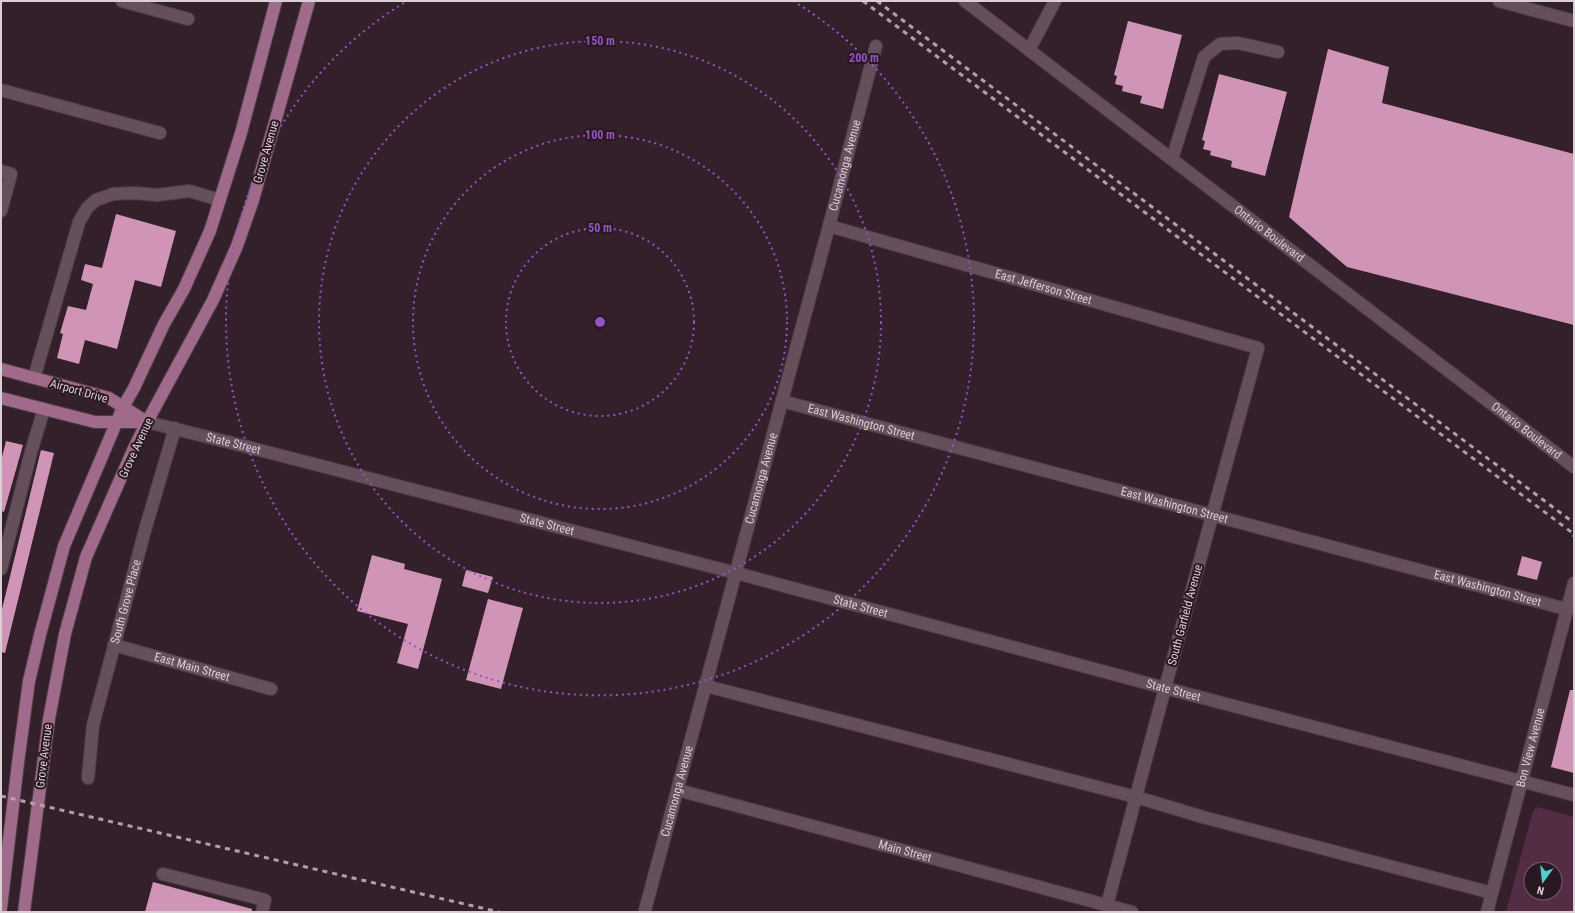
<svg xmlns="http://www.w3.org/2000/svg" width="1575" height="913" viewBox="0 0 1575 913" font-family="'Roboto Condensed',sans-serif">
	<rect width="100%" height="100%" fill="#33202b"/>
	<path fill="#532d44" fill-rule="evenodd" d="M 1537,807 L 1574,817 L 1574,912 L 1506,912 L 1533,811 ZM 1531,869 L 1555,869 L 1555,893 L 1531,893 Z"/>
	<g fill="#d095b6">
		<polygon points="1128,21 1182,35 1163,109 1140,103 1142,96 1122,91 1123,86 1115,84 1117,76 1114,75"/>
		<polygon points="1328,49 1389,67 1382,103 1574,154 1574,325 1347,267 1289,217"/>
		<polygon points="1219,74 1287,92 1265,176 1231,167 1232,161 1210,155 1211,151 1203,149 1205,141 1202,140"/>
		<polygon points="116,214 176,231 161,287 135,280 117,349 85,340 79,364 57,358 63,334 60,333 68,306 86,310 93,284 81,280 85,264 102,268"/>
		<polygon points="6,441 23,445 4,512 1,511 1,461"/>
		<polygon points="41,450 54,453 5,653 1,652 1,613"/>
		<polygon points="372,555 405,564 404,569 442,579 418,669 397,663 408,624 357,611"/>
		<polygon points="1522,556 1542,562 1537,580 1517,575"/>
		<polygon points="466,570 493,577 488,593 462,586"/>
		<polygon points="488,599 523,608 501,689 466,680"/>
		<polygon points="1570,690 1574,690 1574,773 1551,767"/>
		<polygon points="153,882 252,909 252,912 145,912"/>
	</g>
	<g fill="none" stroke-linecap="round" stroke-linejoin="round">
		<defs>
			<g id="minor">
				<polyline points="122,1 188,19"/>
				<path id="s1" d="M 965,1 L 1574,467"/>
				<polyline points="1499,1 1574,21"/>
				<polyline points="1029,50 1055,1"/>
				<polyline points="1,90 160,133"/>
				<polyline points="1172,159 1204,57 1220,44 1238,43 1278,52"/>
				<polyline points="1,171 11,174 1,211"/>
				<path id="s2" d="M 829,226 L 1258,348 L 1165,688 L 1107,905"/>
				<polyline points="34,378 79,222 87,208 96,200 113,194 134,193 157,195 189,191 220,200"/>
				<path id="s3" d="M 782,401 L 1566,609"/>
				<path id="s4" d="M 147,422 L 236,444 L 736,573 L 1165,688 L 1574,795"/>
				<polyline points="1,569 31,452 44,409"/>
				<path id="s5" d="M 114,645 L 271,689"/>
				<polyline points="706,686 1136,797 1203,817 1492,893"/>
				<path id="s6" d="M 88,778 L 93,725 L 145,530 L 175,428"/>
				<path id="s7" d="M 678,790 L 1132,912"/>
				<polyline points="163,874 265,900 262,912"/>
				<path id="s8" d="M 645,910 L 829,226 L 876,46"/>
				<path id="s9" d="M 1487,912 L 1574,583"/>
			</g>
			<g id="major">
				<polyline points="1,369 109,398 147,422"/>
				<polyline points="1,398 95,422 147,422"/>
				<polyline points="1,908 18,763 29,681 40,635 64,546 123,407 134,388 164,324 184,289 210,231 241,133 276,1"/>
				<polyline points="24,912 49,719 65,634 86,557 134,448 147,422 213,300 237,246 253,200 309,1"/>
			</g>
		</defs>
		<use href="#minor" stroke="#4c3d46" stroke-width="14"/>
		<use href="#major" stroke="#4c3d46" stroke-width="14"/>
		<polyline stroke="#85757e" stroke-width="2" stroke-dasharray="2 2" stroke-linecap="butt" points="1573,537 1574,533"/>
		<use href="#minor" stroke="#654f5b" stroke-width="12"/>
		<use href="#major" stroke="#a06b8a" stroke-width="12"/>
		<g stroke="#b0a1a9" stroke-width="3" stroke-dasharray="5 5" stroke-linecap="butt">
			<polyline points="863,1 1574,534"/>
			<polyline points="877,1 1574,523"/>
			<polyline points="1,796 499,912"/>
		</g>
	</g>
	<g fill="none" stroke="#9354c4" stroke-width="2" stroke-dasharray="2 4">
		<circle cx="600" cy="322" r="94"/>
		<circle cx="600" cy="322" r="187"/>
		<circle cx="600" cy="322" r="281"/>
		<path d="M793 1A374 374 0 1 1 407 1"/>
	</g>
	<g text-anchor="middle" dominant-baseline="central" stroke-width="4" stroke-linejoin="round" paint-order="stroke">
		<g font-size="12" fill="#dbced5" stroke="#291721">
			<text transform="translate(266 152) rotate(-74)">Grove Avenue</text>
			<text stroke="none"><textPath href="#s8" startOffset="771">Cucamonga Avenue</textPath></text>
			<text stroke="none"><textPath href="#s1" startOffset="383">Ontario Boulevard</textPath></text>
			<text stroke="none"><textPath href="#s2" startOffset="223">East Jefferson Street</textPath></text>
			<text transform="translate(79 391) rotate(16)">Airport Drive</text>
			<text stroke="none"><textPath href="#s3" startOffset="82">East Washington Street</textPath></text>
			<text stroke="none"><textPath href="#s1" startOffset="707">Ontario Boulevard</textPath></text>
			<text stroke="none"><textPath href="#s4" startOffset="89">State Street</textPath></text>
			<text transform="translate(136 448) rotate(-65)">Grove Avenue</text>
			<text stroke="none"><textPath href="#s8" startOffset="447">Cucamonga Avenue</textPath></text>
			<text stroke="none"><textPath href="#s3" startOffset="406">East Washington Street</textPath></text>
			<text stroke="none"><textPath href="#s4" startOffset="413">State Street</textPath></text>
			<text stroke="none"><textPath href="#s3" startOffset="730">East Washington Street</textPath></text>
			<text stroke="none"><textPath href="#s6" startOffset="181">South Grove Place</textPath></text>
			<text stroke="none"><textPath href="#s4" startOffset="737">State Street</textPath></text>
			<text transform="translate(1185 615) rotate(-75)">South Garfield Avenue</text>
			<text stroke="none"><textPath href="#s5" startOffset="81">East Main Street</textPath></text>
			<text stroke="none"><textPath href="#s4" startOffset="1061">State Street</textPath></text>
			<text stroke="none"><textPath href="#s9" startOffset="170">Bon View Avenue</textPath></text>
			<text transform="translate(44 756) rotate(-83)">Grove Avenue</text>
			<text stroke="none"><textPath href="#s8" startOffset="123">Cucamonga Avenue</textPath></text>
			<text stroke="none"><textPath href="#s7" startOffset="235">Main Street</textPath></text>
		</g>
	</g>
	<circle cx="600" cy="322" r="6" fill="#9354c4" stroke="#291721" stroke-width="2"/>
	<g font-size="12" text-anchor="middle" font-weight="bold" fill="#9354c4" stroke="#291721" stroke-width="4" stroke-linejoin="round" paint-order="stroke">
		<text x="600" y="45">150 m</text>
		<text x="864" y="62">200 m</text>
		<text x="600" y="139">100 m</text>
		<text x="600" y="232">50 m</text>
	</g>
	<rect width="1575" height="913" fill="none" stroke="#dbced5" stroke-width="4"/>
	<g transform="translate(1543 881) rotate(195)"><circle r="19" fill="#291721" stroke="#706069"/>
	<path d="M0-3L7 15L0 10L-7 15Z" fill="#52cdcc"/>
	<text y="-6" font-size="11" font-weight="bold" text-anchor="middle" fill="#dbced5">N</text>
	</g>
</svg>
